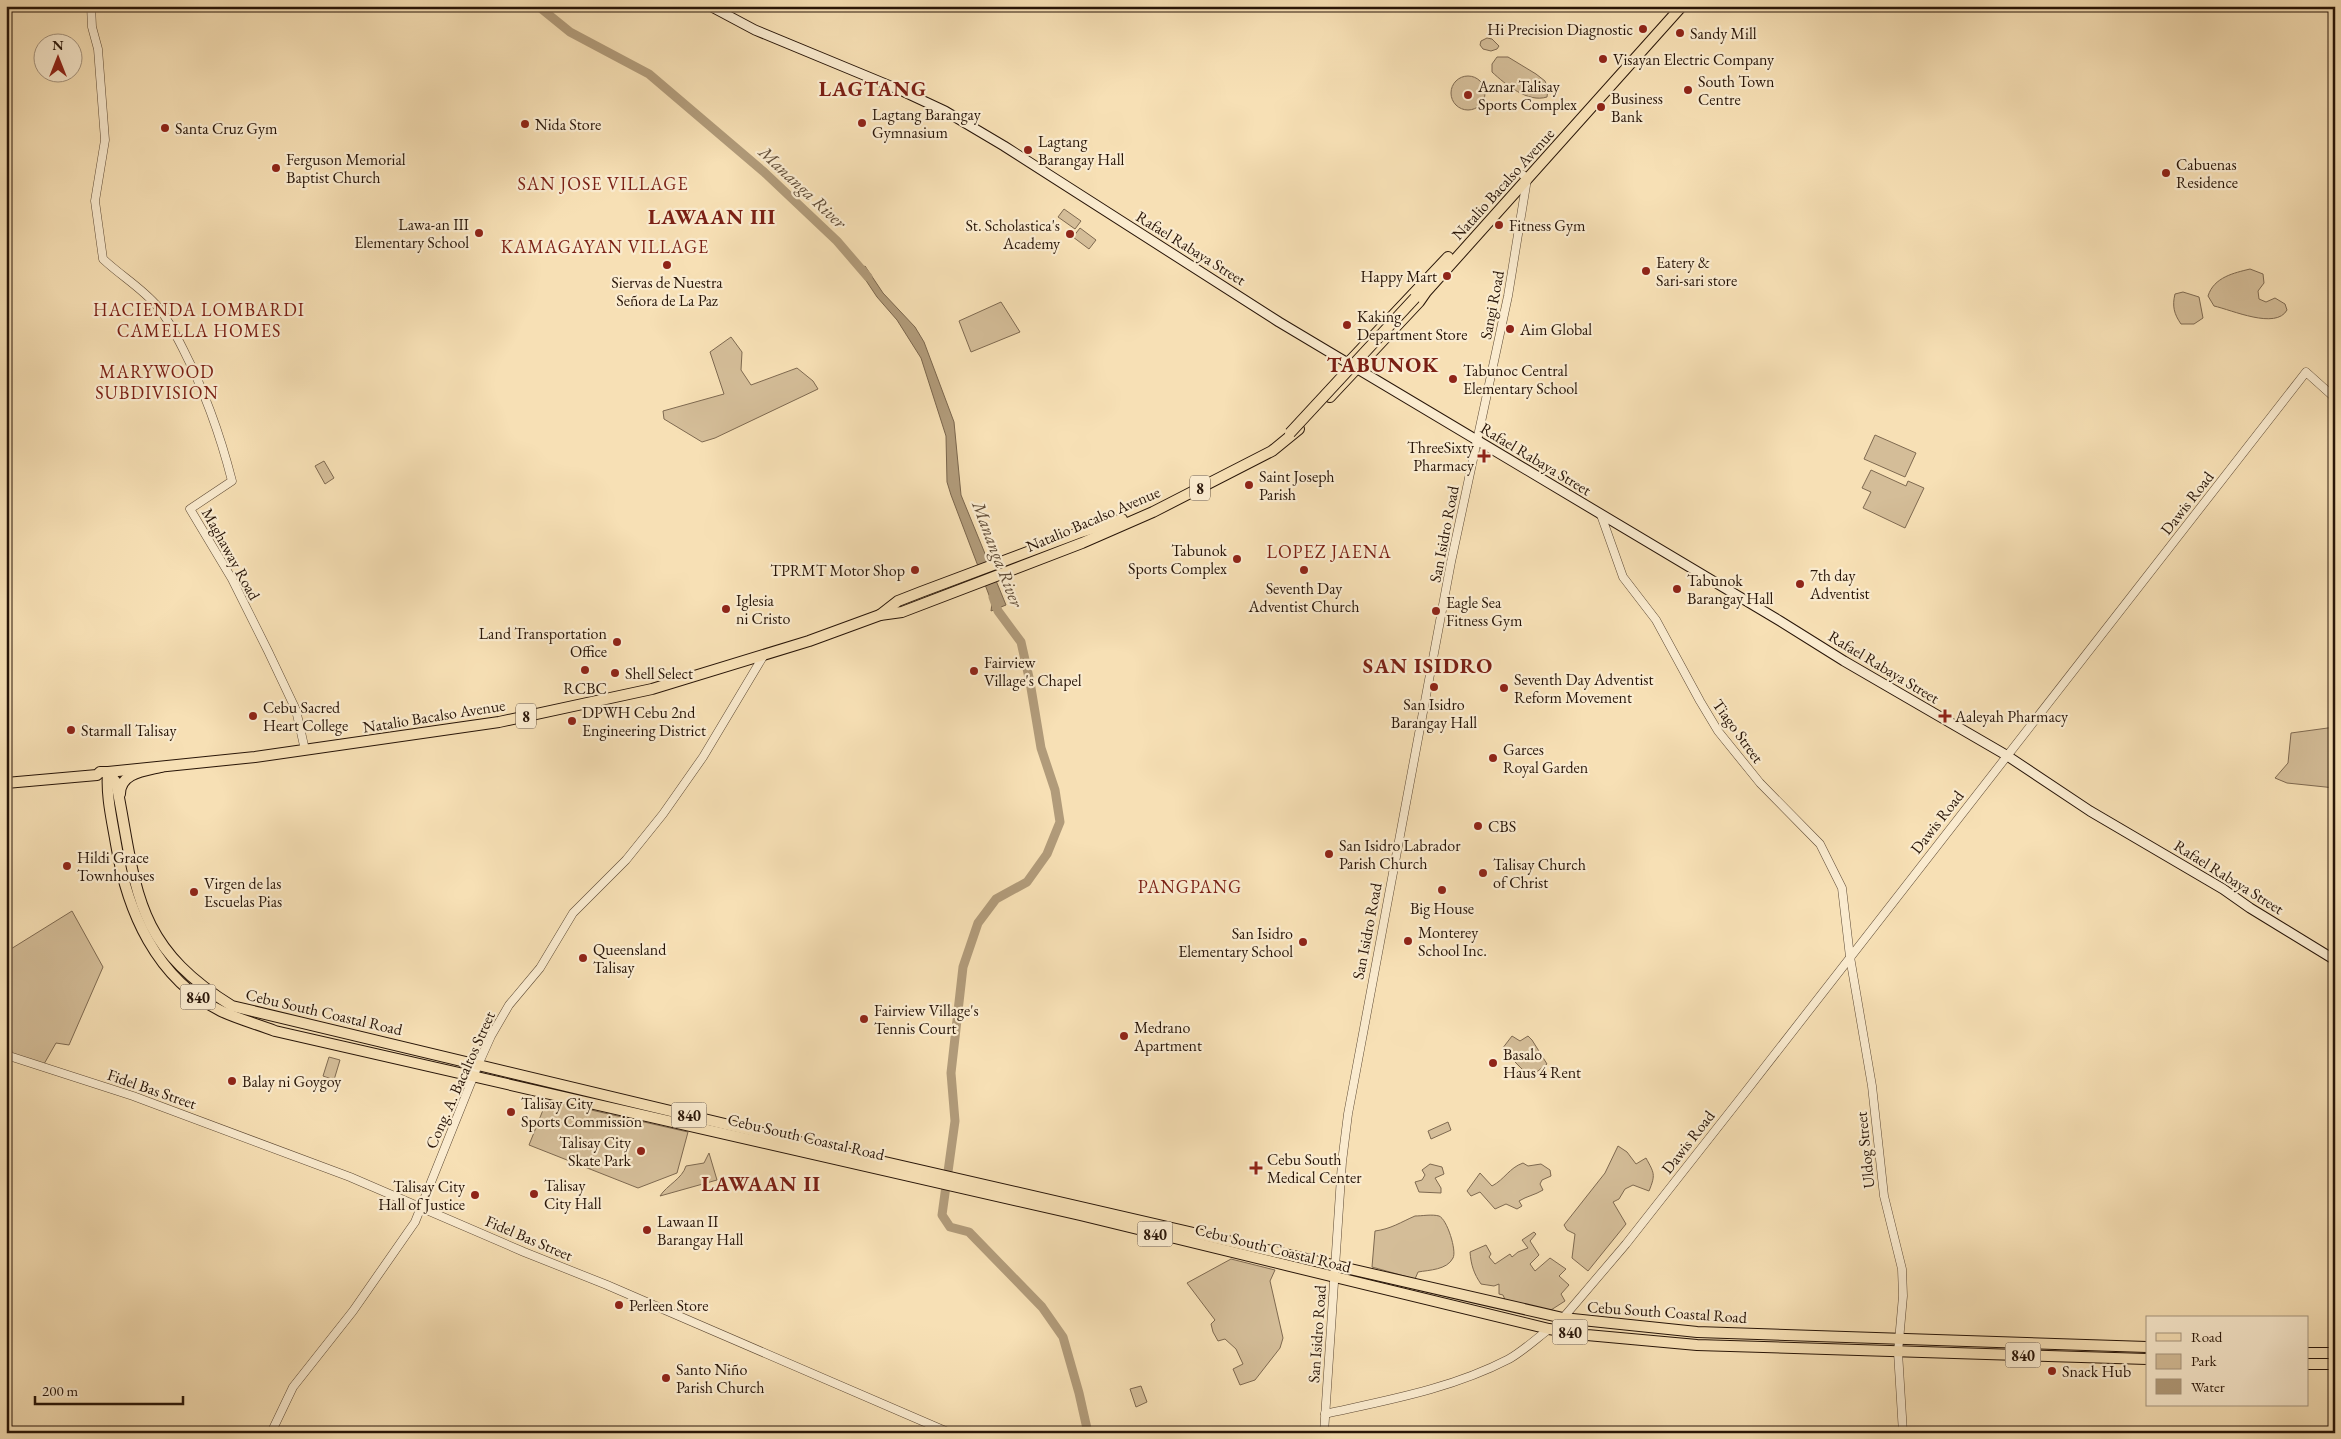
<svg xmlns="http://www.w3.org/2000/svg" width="2341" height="1439" viewBox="0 0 2341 1439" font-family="'EB Garamond',serif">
	<rect width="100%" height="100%" fill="#f7e0b5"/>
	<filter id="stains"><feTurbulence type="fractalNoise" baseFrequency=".004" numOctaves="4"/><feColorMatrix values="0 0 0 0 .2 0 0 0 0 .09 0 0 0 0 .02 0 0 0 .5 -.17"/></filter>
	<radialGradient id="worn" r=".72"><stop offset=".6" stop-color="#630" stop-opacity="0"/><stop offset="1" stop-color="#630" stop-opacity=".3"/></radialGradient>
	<g fill="#d4bd98" stroke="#7e6950">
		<polygon points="1487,38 1492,39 1499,46 1497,49 1491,51 1483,49 1480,45 1481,41"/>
		<path d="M 1497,57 L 1508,57 L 1536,74 L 1545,81 L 1548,89 L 1547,97 C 1528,103 1506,85 1492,72 L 1492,64 Z"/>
		<circle cx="1468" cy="93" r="17"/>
		<polygon points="1064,209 1081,221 1075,229 1058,217"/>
		<polygon points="1080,228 1096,240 1089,249 1073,237"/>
		<path d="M 2250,269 L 2263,274 L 2264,283 L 2258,291 L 2259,299 L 2266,302 L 2275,298 L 2285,304 L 2287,310 C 2276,330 2232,310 2214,306 L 2208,296 C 2214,277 2234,273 2250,269 Z"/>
		<path d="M 2183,292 L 2199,297 L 2203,318 L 2194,324 L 2181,324 C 2174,314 2172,306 2175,294 Z"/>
		<polygon points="1001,302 1020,332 971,352 959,321"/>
		<polygon points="731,337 742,352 741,370 751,385 797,368 813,381 818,389 715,438 702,442 664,419 663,411 724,394 710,352"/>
		<polygon points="1875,435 1916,453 1905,477 1864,459"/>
		<polygon points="324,461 334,478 325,484 315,466"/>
		<polygon points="1871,470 1906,486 1908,481 1924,488 1905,528 1863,508 1871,492 1862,488"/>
		<polygon points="2335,727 2335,788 2287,783 2275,778 2288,763 2291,733"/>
		<polygon points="72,911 103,967 69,1045 56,1043 44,1064 13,1054 6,1033 6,952"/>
		<polygon points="1512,1036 1520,1041 1528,1036 1532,1040 1547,1064 1530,1077 1502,1049"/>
		<polygon points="329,1057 340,1060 334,1080 323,1076"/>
		<polygon points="547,1100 688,1132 677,1173 638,1188 529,1145"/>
		<polygon points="1448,1122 1451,1130 1431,1139 1428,1131"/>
		<path d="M 1618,1146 L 1627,1152 L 1636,1164 L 1646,1158 C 1654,1173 1656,1174 1649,1191 L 1633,1185 L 1625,1189 L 1619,1199 L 1613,1202 L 1626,1224 L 1588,1271 L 1572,1258 L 1575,1234 L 1567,1230 L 1564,1225 L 1605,1173 Z"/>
		<path d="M 709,1153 L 717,1180 L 660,1196 C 667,1185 682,1179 686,1166 L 704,1163 Z"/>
		<path d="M 1523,1163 L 1528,1166 L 1541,1164 L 1550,1170 L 1551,1176 L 1542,1180 L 1540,1184 L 1543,1190 C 1535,1195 1527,1196 1519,1201 L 1522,1206 L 1517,1209 L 1506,1204 L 1495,1209 L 1480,1192 L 1471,1196 L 1467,1191 L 1480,1173 L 1492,1186 C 1505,1179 1509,1168 1523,1163 Z"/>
		<polygon points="1430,1164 1442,1167 1444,1174 1435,1178 1441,1188 1441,1193 1419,1192 1415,1182 1422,1180 1425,1175 1422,1170"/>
		<path d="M 1415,1216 C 1422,1216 1432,1214 1439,1216 C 1447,1219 1457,1251 1453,1258 C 1447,1270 1429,1270 1418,1272 L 1415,1279 L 1372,1267 L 1375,1231 C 1391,1229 1401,1222 1415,1216 Z"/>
		<path d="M 1534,1232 L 1536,1234 L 1530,1241 L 1539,1255 L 1530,1264 L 1535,1271 L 1550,1258 L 1566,1269 L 1559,1276 L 1569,1285 L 1561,1294 L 1565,1301 L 1551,1310 L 1506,1302 L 1503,1295 L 1499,1294 L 1499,1284 L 1494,1286 L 1481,1284 C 1474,1274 1471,1265 1470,1252 L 1486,1245 L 1491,1254 L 1489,1257 L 1495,1264 L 1510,1254 L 1512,1257 L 1518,1252 L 1528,1248 L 1522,1240 Z"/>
		<polygon points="1231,1259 1275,1270 1270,1281 1283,1338 1280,1348 1255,1380 1240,1385 1233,1369 1243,1364 1236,1349 1225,1339 1218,1341 1213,1332 1211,1324 1215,1320 1187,1283"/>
		<polygon points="1141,1386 1147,1402 1136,1407 1130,1389"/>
	</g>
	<polygon fill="#b19b7a" stroke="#7a654c" points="865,266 883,293 915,327 924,342 954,422 961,495 1006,605 991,611 992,603 951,495 947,482 946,436 921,358 897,320 877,297 859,270"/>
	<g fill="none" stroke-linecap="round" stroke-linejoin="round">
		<g stroke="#b19b7a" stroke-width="9">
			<polyline points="538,6 570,32 649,74 764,172 837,241 868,277"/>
			<polyline points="993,597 998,611 1021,642 1030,682 1041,748 1055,790 1060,822 1047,854 1027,882 996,899 978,923 963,967 951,1073 955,1121 942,1215 950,1227 969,1232 1042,1307 1063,1337 1079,1393 1088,1433"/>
		</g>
		<defs>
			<g id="tertiary">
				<path d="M 91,6 L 92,27 L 98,49 L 105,140 L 95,201 L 103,259 C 121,276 142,288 158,307 C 168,319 176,335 183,349 C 205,392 220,434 232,481 L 190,509 L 232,579 L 268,651 L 296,710 L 305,750"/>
				<polyline points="1601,515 1623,577 1656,620 1700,701 1718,731 1760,783 1820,844 1842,888 1850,957 1872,1086 1884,1196 1902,1269 1903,1296 1898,1352 1903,1433"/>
				<polyline points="6,1055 133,1096 350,1177 524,1252 607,1285 950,1433"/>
				<polyline points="1563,1318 1626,1244 1747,1090 2306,372 2335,398"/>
				<path d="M 1325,1414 C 1388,1400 1451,1389 1509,1359 C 1523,1351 1536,1339 1549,1329"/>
				<polyline points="271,1433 293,1387 353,1311 415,1222 478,1065 491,1036 509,1005 540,968 573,913 626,860 663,814 703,757 764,655"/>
				<polyline points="1324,1433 1342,1162 1348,1114 1451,562 1508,296 1527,179 1523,175"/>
			</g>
			<polyline id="secondary" points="710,6 755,30 900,90 945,111 1004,146 1279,322 1780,621 1844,661 2006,755 2090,811 2223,889 2250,908 2335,960"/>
			<g id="primary">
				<polyline points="1348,363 1448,257"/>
				<polyline points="1330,397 1419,302 1426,292 1682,6"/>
				<polyline points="880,615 898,601 921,592 1078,533 1122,519"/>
				<polyline points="108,772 255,757 499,722 652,689 809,641 880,615 902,612 1082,543 1153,512 1272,451 1299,429"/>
			</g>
			<g id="trunk">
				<path d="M 108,772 C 106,796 112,820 116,844 C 127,911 156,979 221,1011 C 238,1019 257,1024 275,1031 L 1080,1215 L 1549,1329 L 1587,1335 L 1697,1345 L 2147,1359"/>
				<path d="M 108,772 L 116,782 C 137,886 131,944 232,1006 L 850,1154 L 1563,1318 L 1697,1332 L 2147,1347"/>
				<polyline points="6,783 97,775 100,772 108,772"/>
				<path d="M 120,794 C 120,773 144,771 161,767"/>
				<polyline points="2307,1353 2335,1353"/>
				<polyline points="2307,1364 2335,1364"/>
			</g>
		</defs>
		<use href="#tertiary" stroke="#5c4833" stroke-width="9"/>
		<use href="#secondary" stroke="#281508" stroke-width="11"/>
		<use href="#primary" stroke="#281508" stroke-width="12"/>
		<use href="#trunk" stroke="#281508" stroke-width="12"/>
		<use href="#tertiary" stroke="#faebcf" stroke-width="8"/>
		<use href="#secondary" stroke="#faebcf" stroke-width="9"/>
		<use href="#primary" stroke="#f7e0b5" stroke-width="10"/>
		<use href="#trunk" stroke="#f7e0b5" stroke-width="10"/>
		<defs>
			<polyline id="primary-bridge" points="1290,433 1415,298"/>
		</defs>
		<use href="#primary-bridge" stroke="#281508" stroke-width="12" stroke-linecap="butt"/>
		<use href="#primary-bridge" stroke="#f7e0b5" stroke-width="10"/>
	</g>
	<g fill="#8f2418" stroke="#faebcf" stroke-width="2">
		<circle cx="1643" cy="29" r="5"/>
		<circle cx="1680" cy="33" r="5"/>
		<circle cx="1603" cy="59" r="5"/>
		<circle cx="1688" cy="90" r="5"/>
		<circle cx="1468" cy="95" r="5"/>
		<circle cx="1601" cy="107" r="5"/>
		<circle cx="862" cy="123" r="5"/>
		<circle cx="525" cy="124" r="5"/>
		<circle cx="165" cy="128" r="5"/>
		<circle cx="1028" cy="150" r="5"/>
		<circle cx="276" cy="168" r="5"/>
		<circle cx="2166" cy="173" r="5"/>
		<circle cx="1499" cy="225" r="5"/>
		<circle cx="479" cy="233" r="5"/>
		<circle cx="1070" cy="234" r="5"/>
		<circle cx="667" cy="265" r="5"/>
		<circle cx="1646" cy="271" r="5"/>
		<circle cx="1447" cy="276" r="5"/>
		<circle cx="1347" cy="325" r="5"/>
		<circle cx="1510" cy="329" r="5"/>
		<circle cx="1453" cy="379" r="5"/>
		<path d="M1481.5 448.5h5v5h5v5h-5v5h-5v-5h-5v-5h5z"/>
		<circle cx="1249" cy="485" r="5"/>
		<circle cx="1237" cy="559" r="5"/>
		<circle cx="915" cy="570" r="5"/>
		<circle cx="1304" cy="570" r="5"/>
		<circle cx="1800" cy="584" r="5"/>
		<circle cx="1677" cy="589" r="5"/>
		<circle cx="726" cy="609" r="5"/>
		<circle cx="1436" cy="611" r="5"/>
		<circle cx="617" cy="642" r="5"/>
		<circle cx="585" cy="670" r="5"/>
		<circle cx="974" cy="671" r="5"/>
		<circle cx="615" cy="673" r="5"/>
		<circle cx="1434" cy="687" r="5"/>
		<circle cx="1504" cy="688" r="5"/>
		<circle cx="253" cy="716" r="5"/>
		<path d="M1942.5 708.5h5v5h5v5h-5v5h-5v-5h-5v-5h5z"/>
		<circle cx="572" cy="721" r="5"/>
		<circle cx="71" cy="730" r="5"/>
		<circle cx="1493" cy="758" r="5"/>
		<circle cx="1478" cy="826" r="5"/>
		<circle cx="1329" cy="854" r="5"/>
		<circle cx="67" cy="866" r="5"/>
		<circle cx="1483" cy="873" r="5"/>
		<circle cx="1442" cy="890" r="5"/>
		<circle cx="194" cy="892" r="5"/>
		<circle cx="1408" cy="941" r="5"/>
		<circle cx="1303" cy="942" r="5"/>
		<circle cx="583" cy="958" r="5"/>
		<circle cx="864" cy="1019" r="5"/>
		<circle cx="1124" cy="1036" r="5"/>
		<circle cx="1493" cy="1063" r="5"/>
		<circle cx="232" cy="1081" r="5"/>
		<circle cx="511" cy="1112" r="5"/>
		<circle cx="641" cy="1151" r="5"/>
		<path d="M1253.5 1160.5h5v5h5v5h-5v5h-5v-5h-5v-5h5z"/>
		<circle cx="534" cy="1194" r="5"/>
		<circle cx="475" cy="1195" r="5"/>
		<circle cx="647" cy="1230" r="5"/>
		<circle cx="619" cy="1305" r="5"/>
		<circle cx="2052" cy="1371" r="5"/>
		<circle cx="666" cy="1378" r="5"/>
	</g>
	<g text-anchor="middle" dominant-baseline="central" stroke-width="4.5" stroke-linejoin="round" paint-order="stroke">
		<g fill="#faebcf" stroke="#675544" stroke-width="1">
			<rect x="1190" y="475.5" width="20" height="25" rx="4"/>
			<rect x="516" y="703.5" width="20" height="25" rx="4"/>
			<rect x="180.5" y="984.5" width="35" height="25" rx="4"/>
			<rect x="671.5" y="1102.5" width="35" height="25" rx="4"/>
			<rect x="1137.5" y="1221.5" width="35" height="25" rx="4"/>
			<rect x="1552.5" y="1319.5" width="35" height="25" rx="4"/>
			<rect x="2005.5" y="1342.5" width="35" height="25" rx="4"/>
		</g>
		<g font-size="15" font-weight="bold" fill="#281508">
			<text x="1200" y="488">8</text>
			<text x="526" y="716">8</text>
			<text x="198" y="997">840</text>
			<text x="689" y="1115">840</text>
			<text x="1155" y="1234">840</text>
			<text x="1570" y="1332">840</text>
			<text x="2023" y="1355">840</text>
		</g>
		<g font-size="16" fill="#281508" stroke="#faebcf" text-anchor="start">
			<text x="1633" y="29" text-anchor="end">Hi Precision Diagnostic</text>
			<text x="1690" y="33">Sandy Mill</text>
			<text x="1613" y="59">Visayan Electric Company</text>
			<text x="1698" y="81">South Town<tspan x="1698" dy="18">Centre</tspan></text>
			<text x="1478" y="86">Aznar Talisay<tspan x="1478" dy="18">Sports Complex</tspan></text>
			<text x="1611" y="98">Business<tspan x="1611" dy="18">Bank</tspan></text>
			<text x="872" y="114">Lagtang Barangay<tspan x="872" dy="18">Gymnasium</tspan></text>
			<text x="535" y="124">Nida Store</text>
			<text x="175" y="128">Santa Cruz Gym</text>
			<text x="1038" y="141">Lagtang<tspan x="1038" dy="18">Barangay Hall</tspan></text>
			<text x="286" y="159">Ferguson Memorial<tspan x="286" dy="18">Baptist Church</tspan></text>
			<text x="2176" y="164">Cabuenas<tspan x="2176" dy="18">Residence</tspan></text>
			<text x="469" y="224" text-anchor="end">Lawa-an Ⅲ<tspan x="469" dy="18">Elementary School</tspan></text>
			<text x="1060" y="225" text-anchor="end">St. Scholastica's<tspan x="1060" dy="18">Academy</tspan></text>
			<text x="1509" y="225">Fitness Gym</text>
			<text x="1656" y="262">Eatery &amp;<tspan x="1656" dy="18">Sari-sari store</tspan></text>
			<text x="1437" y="276" text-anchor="end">Happy Mart</text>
			<text x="667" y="282" text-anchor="middle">Siervas de Nuestra<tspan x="667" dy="18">Señora de La Paz</tspan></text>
			<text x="1357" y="316">Kaking<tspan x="1357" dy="18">Department Store</tspan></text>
			<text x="1520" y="329">Aim Global</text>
			<text x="1463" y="370">Tabunoc Central<tspan x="1463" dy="18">Elementary School</tspan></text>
			<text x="1474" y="447" text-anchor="end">ThreeSixty<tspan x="1474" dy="18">Pharmacy</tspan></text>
			<text x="1259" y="476">Saint Joseph<tspan x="1259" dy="18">Parish</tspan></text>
			<text x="1227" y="550" text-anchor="end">Tabunok<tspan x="1227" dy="18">Sports Complex</tspan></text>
			<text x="905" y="570" text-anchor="end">TPRMT Motor Shop</text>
			<text x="1810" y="575">7th day<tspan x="1810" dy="18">Adventist</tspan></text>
			<text x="1687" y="580">Tabunok<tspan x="1687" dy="18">Barangay Hall</tspan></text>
			<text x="1304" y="588" text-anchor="middle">Seventh Day<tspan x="1304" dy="18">Adventist Church</tspan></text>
			<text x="736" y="600">Iglesia<tspan x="736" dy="18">ni Cristo</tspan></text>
			<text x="1446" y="602">Eagle Sea<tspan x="1446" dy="18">Fitness Gym</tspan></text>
			<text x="607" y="633" text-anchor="end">Land Transportation<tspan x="607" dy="18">Office</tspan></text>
			<text x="984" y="662">Fairview<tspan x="984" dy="18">Village's Chapel</tspan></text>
			<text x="625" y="673">Shell Select</text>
			<text x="1514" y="679">Seventh Day Adventist<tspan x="1514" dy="18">Reform Movement</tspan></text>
			<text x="585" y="688" text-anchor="middle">RCBC</text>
			<text x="1434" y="704" text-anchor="middle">San Isidro<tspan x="1434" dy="18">Barangay Hall</tspan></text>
			<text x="263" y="707">Cebu Sacred<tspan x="263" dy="18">Heart College</tspan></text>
			<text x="582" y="712">DPWH Cebu 2nd<tspan x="582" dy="18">Engineering District</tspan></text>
			<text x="1955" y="716">Aaleyah Pharmacy</text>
			<text x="81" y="730">Starmall Talisay</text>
			<text x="1503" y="749">Garces<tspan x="1503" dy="18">Royal Garden</tspan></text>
			<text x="1488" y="826">CBS</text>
			<text x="1339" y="845">San Isidro Labrador<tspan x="1339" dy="18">Parish Church</tspan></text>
			<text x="77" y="857">Hildi Grace<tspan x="77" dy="18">Townhouses</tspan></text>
			<text x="1493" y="864">Talisay Church<tspan x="1493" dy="18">of Christ</tspan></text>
			<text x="204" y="883">Virgen de las<tspan x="204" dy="18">Escuelas Pias</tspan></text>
			<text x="1442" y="908" text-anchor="middle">Big House</text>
			<text x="1418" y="932">Monterey<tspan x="1418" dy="18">School Inc.</tspan></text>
			<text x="1293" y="933" text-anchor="end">San Isidro<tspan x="1293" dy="18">Elementary School</tspan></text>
			<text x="593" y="949">Queensland<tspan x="593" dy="18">Talisay</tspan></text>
			<text x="874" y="1010">Fairview Village's<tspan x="874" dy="18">Tennis Court</tspan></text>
			<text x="1134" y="1027">Medrano<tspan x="1134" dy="18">Apartment</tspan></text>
			<text x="1503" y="1054">Basalo<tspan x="1503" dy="18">Haus 4 Rent</tspan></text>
			<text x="242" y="1081">Balay ni Goygoy</text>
			<text x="521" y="1103">Talisay City<tspan x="521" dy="18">Sports Commission</tspan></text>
			<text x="631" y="1142" text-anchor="end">Talisay City<tspan x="631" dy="18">Skate Park</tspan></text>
			<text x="1267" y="1159">Cebu South<tspan x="1267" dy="18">Medical Center</tspan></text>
			<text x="544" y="1185">Talisay<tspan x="544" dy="18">City Hall</tspan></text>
			<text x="465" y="1186" text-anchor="end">Talisay City<tspan x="465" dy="18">Hall of Justice</tspan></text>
			<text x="657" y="1221">Lawaan II<tspan x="657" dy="18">Barangay Hall</tspan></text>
			<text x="629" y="1305">Perleen Store</text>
			<text x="676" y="1369">Santo Niño<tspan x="676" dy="18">Parish Church</tspan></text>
			<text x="2062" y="1371">Snack Hub</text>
		</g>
		<g font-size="16" fill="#281508" stroke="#faebcf">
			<text transform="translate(1503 184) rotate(-48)">Natalio Bacalso Avenue</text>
			<text transform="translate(1191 248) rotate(32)">Rafael Rabaya Street</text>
			<text transform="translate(1492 305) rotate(-79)">Sangi Road</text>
			<text transform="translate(1536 459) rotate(31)">Rafael Rabaya Street</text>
			<text transform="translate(2187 503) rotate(-52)">Dawis Road</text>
			<text transform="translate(1093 519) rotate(-23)">Natalio Bacalso Avenue</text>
			<text transform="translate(1444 534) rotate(-79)">San Isidro Road</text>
			<text transform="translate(231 554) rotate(61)">Maghaway Road</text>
			<text transform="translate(1884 667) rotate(31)">Rafael Rabaya Street</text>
			<text transform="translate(434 716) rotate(-9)">Natalio Bacalso Avenue</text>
			<text transform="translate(1738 731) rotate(54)">Tiago Street</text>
			<text transform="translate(1937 822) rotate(-52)">Dawis Road</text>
			<text transform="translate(2229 877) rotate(32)">Rafael Rabaya Street</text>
			<text transform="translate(1367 931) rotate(-79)">San Isidro Road</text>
			<text transform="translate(324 1012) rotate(13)">Cebu South Coastal Road</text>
			<text transform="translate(460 1080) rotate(-66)">Cong. A. Bacaltos Street</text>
			<text transform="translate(152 1089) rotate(19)">Fidel Bas Street</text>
			<text transform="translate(806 1137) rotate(13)">Cebu South Coastal Road</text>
			<text transform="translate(1688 1142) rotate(-52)">Dawis Road</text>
			<text transform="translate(1865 1150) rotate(-96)">Uldog Street</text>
			<text transform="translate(529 1238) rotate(23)">Fidel Bas Street</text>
			<text transform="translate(1273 1248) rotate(14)">Cebu South Coastal Road</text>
			<text transform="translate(1667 1312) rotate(4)">Cebu South Coastal Road</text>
			<text transform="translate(1317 1334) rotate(-86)">San Isidro Road</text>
		</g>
		<g font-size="18" letter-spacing="1" fill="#7a1f14" stroke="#faebcf">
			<text x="603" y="183">SAN JOSE VILLAGE</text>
			<text x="605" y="246">KAMAGAYAN VILLAGE</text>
			<text x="199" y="309">HACIENDA LOMBARDI<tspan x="199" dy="21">CAMELLA HOMES</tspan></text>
			<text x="157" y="371">MARYWOOD<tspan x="157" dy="21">SUBDIVISION</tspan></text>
			<text x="1329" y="551">LOPEZ JAENA</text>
			<text x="1190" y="886">PANGPANG</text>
		</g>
		<g font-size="18" font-style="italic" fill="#5f4b36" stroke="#faebcf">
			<text transform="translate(803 187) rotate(43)">Mananga River</text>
			<text transform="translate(998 554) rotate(69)">Mananga River</text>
		</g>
		<g font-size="21" font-weight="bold" letter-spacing="1" fill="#7a1f14" stroke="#faebcf">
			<text x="873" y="88">LAGTANG</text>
			<text x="712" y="216">LAWAAN III</text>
			<text x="1383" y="364">TABUNOK</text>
			<text x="1428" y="665">SAN ISIDRO</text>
			<text x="761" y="1183">LAWAAN II</text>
		</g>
	</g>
	<rect width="2341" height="1439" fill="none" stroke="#f7e0b5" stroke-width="25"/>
	<rect x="8" y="8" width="2326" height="1424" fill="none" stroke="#281508" stroke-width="2.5"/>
	<rect x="12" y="12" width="2316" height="1414" fill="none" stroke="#281508"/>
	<rect x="2146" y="1316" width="162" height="90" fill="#faebcf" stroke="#a6957f"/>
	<rect x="2156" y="1333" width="25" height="8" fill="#f7e0b5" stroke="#a6957f"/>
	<text x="2191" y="1342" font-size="15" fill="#281508">Road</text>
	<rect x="2156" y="1354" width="25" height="15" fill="#d4bd98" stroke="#a6957f"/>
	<text x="2191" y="1366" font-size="15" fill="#281508">Park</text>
	<rect x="2156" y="1379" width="25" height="15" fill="#b19b7a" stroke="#a6957f"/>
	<text x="2191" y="1392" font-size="15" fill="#281508">Water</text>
	<g transform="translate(58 58)"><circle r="24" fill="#faebcf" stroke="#a6957f"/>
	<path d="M0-4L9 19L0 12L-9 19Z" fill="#8f2418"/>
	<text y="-8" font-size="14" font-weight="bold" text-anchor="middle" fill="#281508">N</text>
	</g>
	<path d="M35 1396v8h148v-8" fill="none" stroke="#281508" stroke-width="2.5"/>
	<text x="42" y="1396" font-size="15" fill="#281508" stroke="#faebcf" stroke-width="4" paint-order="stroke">200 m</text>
	<rect width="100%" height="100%" filter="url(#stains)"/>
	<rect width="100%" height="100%" fill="url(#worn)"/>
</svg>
